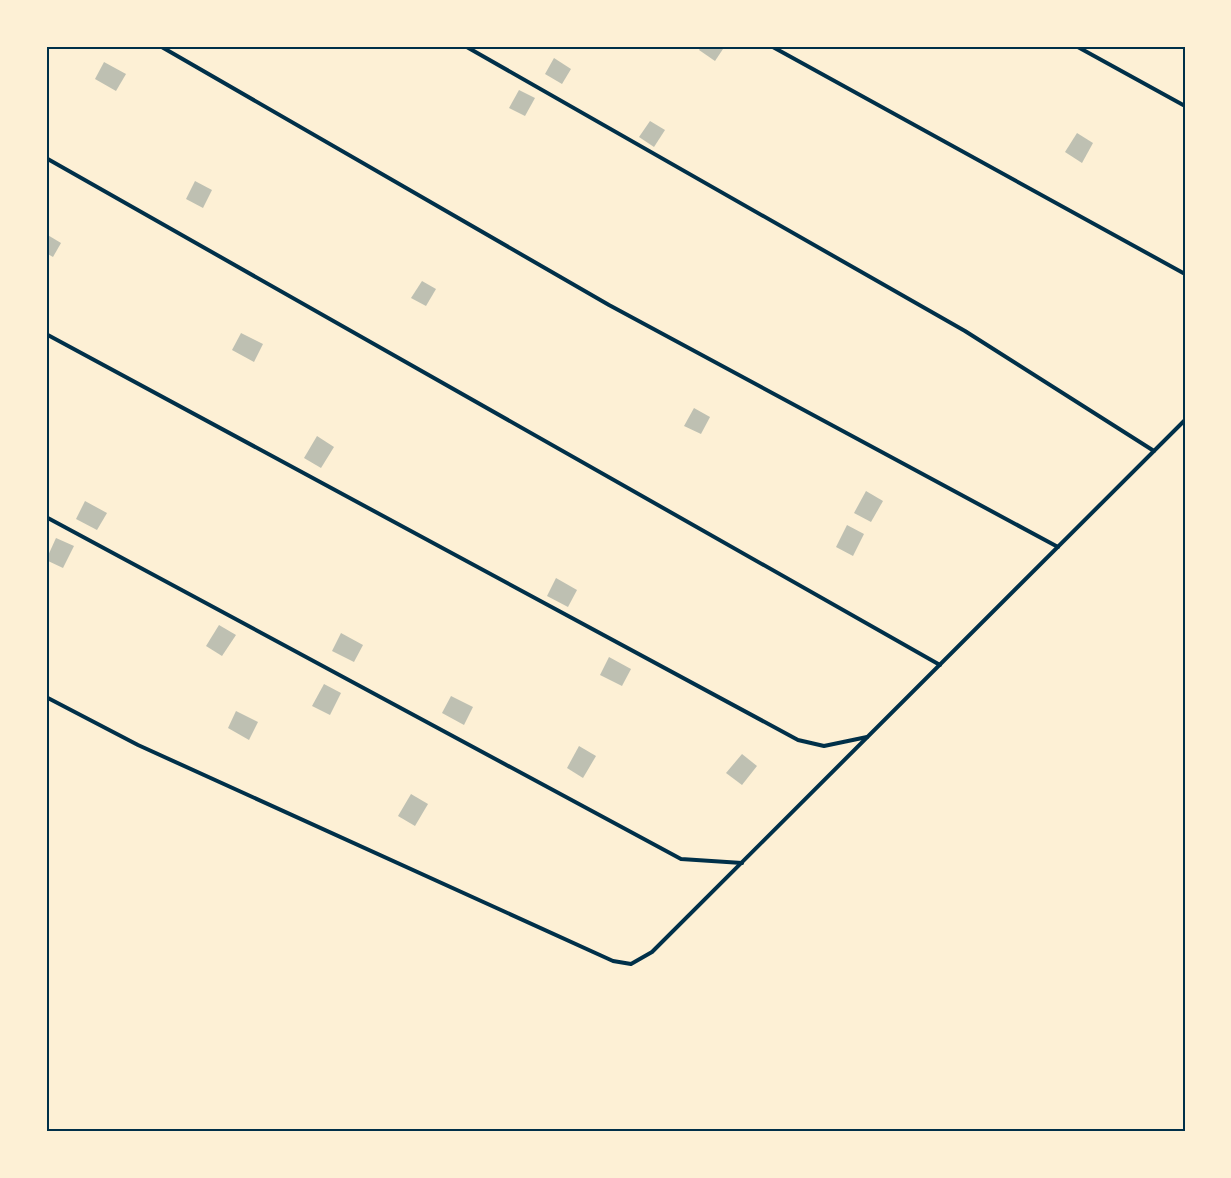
<svg xmlns="http://www.w3.org/2000/svg" width="1231" height="1178" viewBox="0 0 1231 1178" font-family="'Libre Baskerville',serif">
	<rect width="100%" height="100%" fill="#fdf0d5"/>
	<g fill="#bec0b2">
		<polygon points="701,46 725,46 715,61 699,50"/>
		<polygon points="554,58 571,69 562,84 545,74"/>
		<polygon points="104,62 126,74 116,91 95,79"/>
		<polygon points="519,90 535,98 525,116 509,108"/>
		<polygon points="650,121 665,130 654,147 639,137"/>
		<polygon points="1077,133 1093,143 1082,163 1065,152"/>
		<polygon points="195,181 212,190 203,208 186,199"/>
		<polygon points="46,234 61,243 53,257 46,253"/>
		<polygon points="422,281 436,289 426,306 411,298"/>
		<polygon points="241,333 263,344 254,362 232,350"/>
		<polygon points="694,408 710,417 701,434 684,426"/>
		<polygon points="317,436 334,447 321,468 304,458"/>
		<polygon points="866,491 883,501 871,522 854,513"/>
		<polygon points="85,501 107,513 97,530 76,519"/>
		<polygon points="847,525 864,534 853,556 836,547"/>
		<polygon points="56,538 74,546 63,568 46,560"/>
		<polygon points="556,578 577,590 568,607 547,596"/>
		<polygon points="219,625 236,635 222,656 206,646"/>
		<polygon points="341,633 363,645 354,662 332,651"/>
		<polygon points="609,657 631,669 622,686 600,675"/>
		<polygon points="324,684 341,693 330,715 312,706"/>
		<polygon points="451,696 473,707 464,725 442,713"/>
		<polygon points="236,711 258,722 249,740 228,728"/>
		<polygon points="579,746 596,756 583,778 567,768"/>
		<polygon points="742,754 757,766 742,785 726,773"/>
		<polygon points="411,794 428,804 415,826 398,816"/>
	</g>
	<g fill="none" stroke-linecap="round" stroke-linejoin="round">
		<g stroke="#003049" stroke-width="4">
			<polyline points="160,46 609,305 1058,547"/>
			<polyline points="465,46 965,331 1154,451"/>
			<polyline points="771,46 1185,274"/>
			<polyline points="1076,46 1185,106"/>
			<polyline points="46,158 940,665"/>
			<polyline points="46,334 798,740 824,746 867,737"/>
			<polyline points="46,517 681,859 742,863"/>
			<polyline points="46,697 138,745 613,961 631,964 652,952 1185,420"/>
		</g>
	</g>
	<rect width="1231" height="1178" fill="none" stroke="#fdf0d5" stroke-width="95"/>
	<rect x="48" y="48" width="1136" height="1082" fill="none" stroke="#003049" stroke-width="2"/>
</svg>
